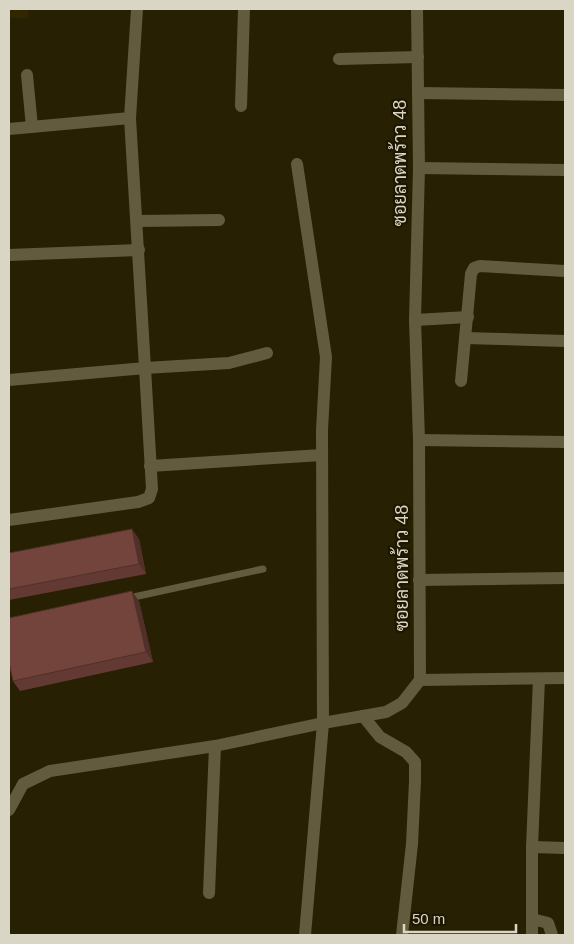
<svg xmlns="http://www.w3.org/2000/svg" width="574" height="944" viewBox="0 0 574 944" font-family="Arial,Sarabun,sans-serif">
	<rect width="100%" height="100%" fill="#272003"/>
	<rect fill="#302700" x="9" y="9" width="19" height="9"/>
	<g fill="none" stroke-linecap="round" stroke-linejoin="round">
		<polyline stroke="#635b3d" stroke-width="7" points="129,598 263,569"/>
		<g stroke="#635b3d" stroke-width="12">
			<polyline points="339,59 418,57"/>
			<polyline points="27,75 32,127"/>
			<polyline points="418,93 565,95"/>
			<polyline points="241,106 244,9"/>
			<polyline points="9,129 130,118"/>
			<polyline points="297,164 326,357 322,430 323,723 305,935"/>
			<polyline points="419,168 565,170"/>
			<polyline points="137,221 219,220"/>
			<polyline points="9,255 139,250"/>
			<polyline points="415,320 468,317"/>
			<polyline points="465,338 565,341"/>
			<polyline points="9,380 145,368 130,118 137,9"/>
			<polyline points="461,381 471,274 474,268 480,266 565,271"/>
			<polyline points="419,440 565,442"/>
			<polyline points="150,466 322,455"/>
			<polyline points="9,520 138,502 149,498 152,489 145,368 229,363 267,353"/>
			<polyline points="419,580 565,578"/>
			<polyline points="420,680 565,678"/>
			<polyline points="363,716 380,737 406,752 415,762 415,781 412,844 402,935"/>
			<polyline points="9,810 23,784 50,771 215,746 323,723 386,712 402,703 420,680 419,440 415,320 419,168 417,9"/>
			<polyline points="532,847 565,848"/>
			<polyline points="209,893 215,746"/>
			<polyline points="532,919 548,923 552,935"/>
			<polyline points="532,935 532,847 539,679"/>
		</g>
	</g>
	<g fill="#623a33">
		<polygon points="139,539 146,574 9,600 9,553"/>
		<polygon points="139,601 153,662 20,691 13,681"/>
	</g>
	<g fill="#503029">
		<polygon points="132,529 139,539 146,574 139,564"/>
		<polygon points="132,591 139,601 153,662 146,652"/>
	</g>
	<g fill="#72443b" stroke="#503029">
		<polygon points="132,529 139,564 9,589 9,553"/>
		<polygon points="132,591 146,652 13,681 9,662 9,618"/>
	</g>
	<g text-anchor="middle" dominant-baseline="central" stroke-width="4.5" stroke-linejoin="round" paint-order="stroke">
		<g font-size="18" fill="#dad6c5" stroke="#1e1700">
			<text transform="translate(400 163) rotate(-90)">ซอยลาดพร้าว 48</text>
			<text transform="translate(402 568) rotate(-90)">ซอยลาดพร้าว 48</text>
		</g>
	</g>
	<rect width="574" height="944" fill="none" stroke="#dad6c5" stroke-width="20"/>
	<path d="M404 924v8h112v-8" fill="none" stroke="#dad6c5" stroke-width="2.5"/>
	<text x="412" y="924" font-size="15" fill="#dad6c5" stroke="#1e1700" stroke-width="4" paint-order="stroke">50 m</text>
</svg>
